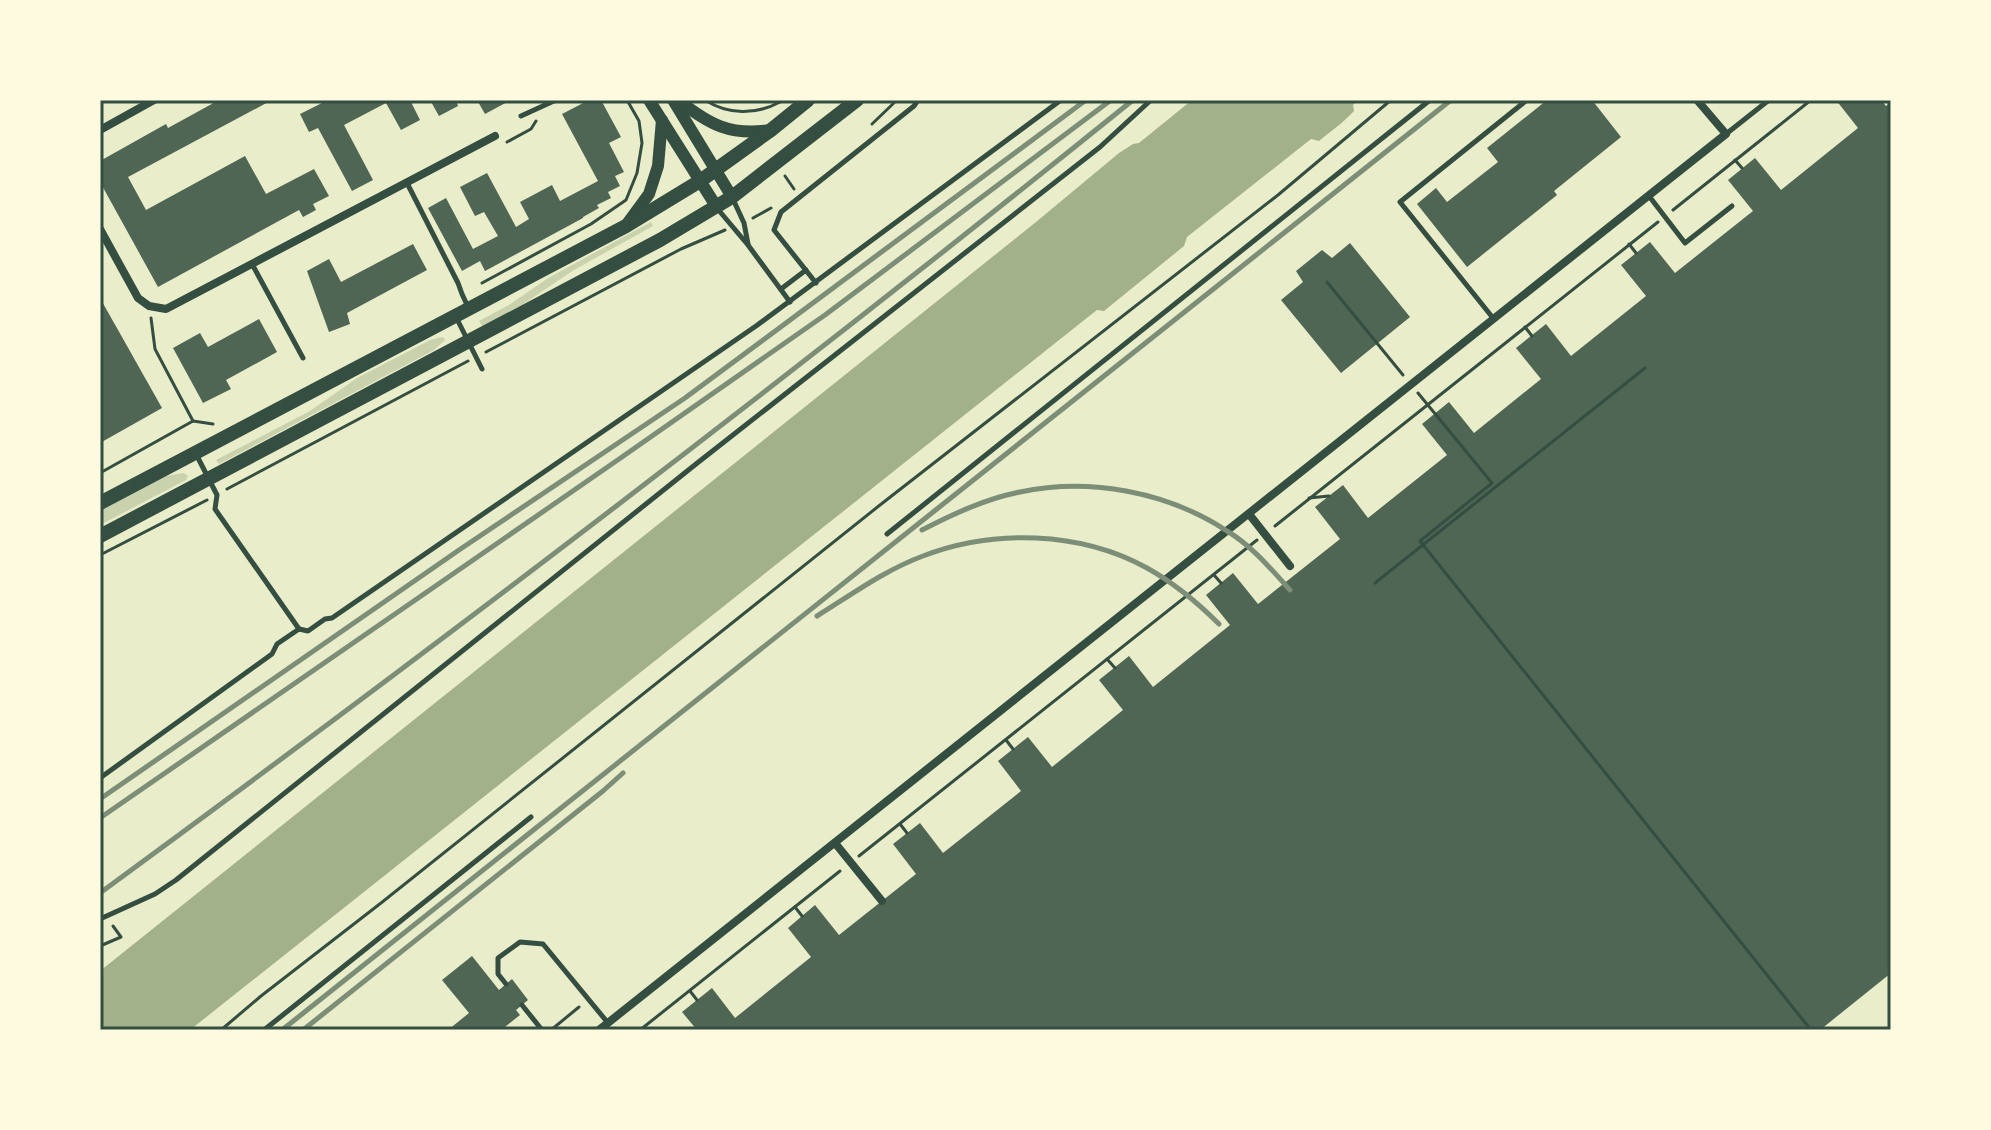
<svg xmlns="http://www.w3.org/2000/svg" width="1991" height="1130" viewBox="0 0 1991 1130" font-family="Raleway,sans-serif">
	<rect width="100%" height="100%" fill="#e9edc9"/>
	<g fill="#cad2ad">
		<polygon points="651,222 653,226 574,270 522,305 482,326 479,321 509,305 548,278"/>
		<polygon points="443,337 445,340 434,350 219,464 216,460 310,411 357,378 430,340"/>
		<polygon points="184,473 188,476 186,480 100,525 100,510 165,476"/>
	</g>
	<path fill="#a3b18a" d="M 1192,100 L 1359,100 L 1353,105 L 1354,111 C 1343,123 1331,131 1319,141 L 1311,139 L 1187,237 L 1184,246 L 1104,311 L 1097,310 L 1083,321 L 190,1030 L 100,1030 L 100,971 L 1036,222 L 1119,153 L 1133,144 L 1139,143 Z"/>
	<g fill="#4f6655">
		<polygon points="219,100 272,100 128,177 146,210 245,156 266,194 314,169 329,196 313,204 316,210 303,217 299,210 158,287 100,182 100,161 166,124 168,128"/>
		<polygon points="328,100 410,100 420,120 401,130 386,103 344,125 373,180 352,191 318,128 309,132 300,114"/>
		<polygon points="430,100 456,100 458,106 439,116"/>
		<polygon points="477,100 511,100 485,114"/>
		<polygon points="589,100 601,100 621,137 609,143 624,172 615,176 620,186 608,192 611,198 597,205 599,208 583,217 583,218 485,271 480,261 462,271 428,208 446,198 473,249 498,236 484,212 475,216 460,187 487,173 516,227 529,219 520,202 552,185 560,201 598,181 562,114"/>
		<polygon points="1547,100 1592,100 1621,137 1554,191 1557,195 1467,267 1417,204 1436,188 1447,202 1498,162 1487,148"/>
		<polygon points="1836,100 1881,100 1886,106 1891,102 1891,973 1820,1030 697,1030 682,1012 712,988 735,1018 811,957 788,928 815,905 839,935 916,874 893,844 920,823 943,853 1021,791 998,761 1028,737 1052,767 1123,710 1099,680 1129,656 1153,687 1230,625 1206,595 1233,573 1258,604 1340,539 1315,507 1343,485 1368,518 1447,455 1422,424 1449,402 1474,433 1541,379 1516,348 1546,324 1571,356 1646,296 1621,265 1650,242 1675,273 1753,211 1728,180 1755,158 1781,190 1858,128"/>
		<polygon points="1350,243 1410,317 1341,373 1281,300 1303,282 1296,271 1322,250 1332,258"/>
		<polygon points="413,244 427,270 347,313 350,324 329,332 307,271 329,259 341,282"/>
		<polygon points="100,298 162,408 100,443"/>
		<polygon points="259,319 277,352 226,380 231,389 203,403 173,348 200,333 208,347"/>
		<polygon points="472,956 499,990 512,979 528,1000 516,1010 520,1015 501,1030 448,1030 469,1013 442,980"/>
	</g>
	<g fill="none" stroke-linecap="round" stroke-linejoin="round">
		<g stroke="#344e41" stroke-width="3">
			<path d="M 705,100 C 728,115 756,115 780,102"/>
			<polyline points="872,124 897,100"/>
			<polyline points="507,142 531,129 536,121"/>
			<polyline points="1735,160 1742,168"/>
			<polyline points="785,176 794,189"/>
			<polyline points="1673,210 1811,100"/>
			<polyline points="753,218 771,208"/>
			<polyline points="1629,244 1636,253"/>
			<polyline points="1327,282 1403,375"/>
			<polyline points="482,283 591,224 626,200 637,173 642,143 639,121 627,100"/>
			<polyline points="151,318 155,349 193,421"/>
			<polyline points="1525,327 1532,336"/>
			<polyline points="486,352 681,249 725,230"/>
			<polyline points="1418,393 1492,483 1420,541 1811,1030"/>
			<polyline points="100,473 193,421 213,424"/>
			<polyline points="227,489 468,361"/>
			<polyline points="1309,498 1329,496"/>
			<polyline points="1275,526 1658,222"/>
			<polyline points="100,555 207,500"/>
			<polyline points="1214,575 1221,583"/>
			<polyline points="1375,583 1645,368"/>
			<polyline points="1107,659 1115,668"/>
			<polyline points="1006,740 1013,749"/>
			<polyline points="900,824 907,833"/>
			<polyline points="859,856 1257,540"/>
			<polyline points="795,907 802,916"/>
			<polyline points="100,946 121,937 113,926"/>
			<polyline points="690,991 697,1000"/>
			<polyline points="221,1030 261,996 381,903 880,505 1278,195 1391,100"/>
			<polyline points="551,1030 579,1007"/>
			<polyline points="640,1030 840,871"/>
		</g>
		<g stroke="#344e41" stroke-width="5">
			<polyline points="521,116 556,100"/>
			<polyline points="1726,134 1769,100"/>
			<polyline points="407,183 458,283 462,294 468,307"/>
			<polyline points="1649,196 1685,243 1732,206"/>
			<polyline points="732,197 744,223 748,244"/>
			<polyline points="716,207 748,245 790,302"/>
			<polyline points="252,264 303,358"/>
			<polyline points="816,283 774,230 781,212 914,106 918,100"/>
			<polyline points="781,289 806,270"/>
			<polyline points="456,317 482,369"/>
			<polyline points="1493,318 1400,202 1527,100"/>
			<polyline points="196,454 217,495 215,509 299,629"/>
			<polyline points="887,534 1430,100"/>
			<polyline points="100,778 272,654 277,644 299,629 308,631 325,619 332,618 756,326 1061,100"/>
			<polyline points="100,919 155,894 176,880 696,464 1100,147 1151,100"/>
			<polyline points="506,984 498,974 498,958 520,942 543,944 608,1023"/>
			<polyline points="522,1005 542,1030"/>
			<polyline points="264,1030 531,817"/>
		</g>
		<g stroke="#344e41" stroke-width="8">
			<polyline points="100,130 154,100"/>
			<polyline points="100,229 138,298 149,306 166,309 495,136"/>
			<polyline points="1249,514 1290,566"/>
			<polyline points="835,843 882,901"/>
			<polyline points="599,1030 1726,134 1697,100"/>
		</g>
		<g stroke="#344e41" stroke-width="12">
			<polyline points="649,100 716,206"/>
			<polyline points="673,100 732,197"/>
			<path d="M 678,100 C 710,125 730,136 771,130"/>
			<polyline points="627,224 649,194 658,166 662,120"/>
		</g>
		<g stroke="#344e41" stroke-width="14">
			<polyline points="100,503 626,226 700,181 771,130 808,100"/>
			<polyline points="100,536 660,240 732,197 857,100"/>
		</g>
		<g stroke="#7c8e77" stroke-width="5">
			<path d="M 922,530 C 953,514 985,499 1020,492 C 1089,477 1168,492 1227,531 C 1252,546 1271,569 1290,590"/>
			<path d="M 817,616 C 851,595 885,570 923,556 C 993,529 1080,531 1147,568 C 1174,583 1197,602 1219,624"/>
			<polyline points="100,799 459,550 685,398 1086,100"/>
			<polyline points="100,818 622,457 825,315 1111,100"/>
			<path d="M 100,893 C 450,636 795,373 1133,100"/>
			<polyline points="282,1030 1451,100"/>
			<polyline points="303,1030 603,791 623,773"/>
		</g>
	</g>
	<rect width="1991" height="1130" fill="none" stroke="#fefae0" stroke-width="204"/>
	<rect x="102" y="102" width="1787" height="926" fill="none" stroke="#344e41" stroke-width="3"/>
</svg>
